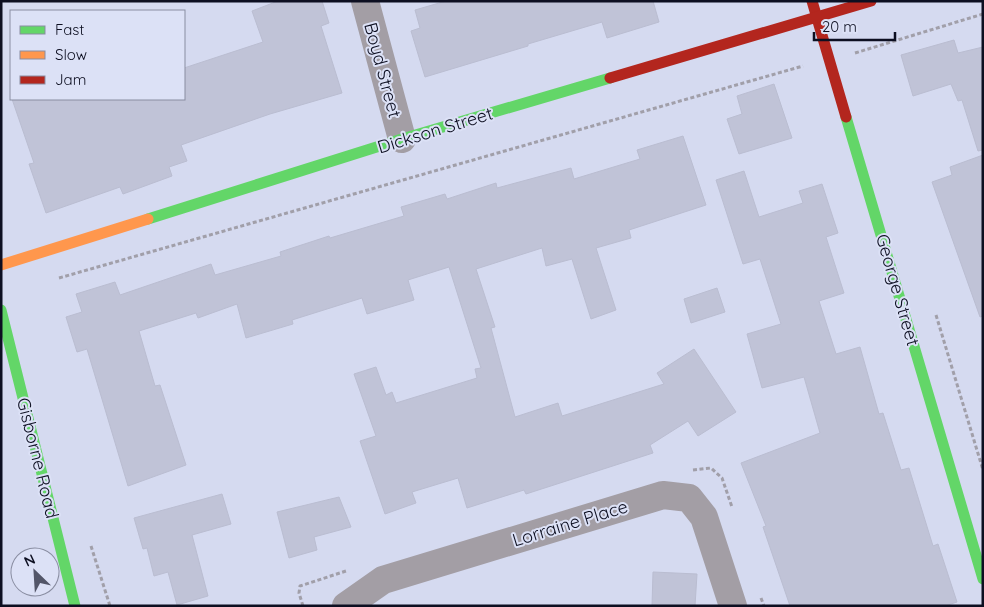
<svg xmlns="http://www.w3.org/2000/svg" width="984" height="607" viewBox="0 0 984 607" font-family="Quicksand,sans-serif">
	<rect width="100%" height="100%" fill="#d5daf0"/>
	<g fill="#c0c3d7" stroke="#babdd1">
		<polygon points="278,1 322,1 329,23 321,26 342,93 270,114 181,145 187,161 169,167 172,176 123,194 120,187 46,213 29,164 34,163 12,99 184,99 184,68 263,42 252,11"/>
		<polygon points="446,1 653,1 659,22 607,38 602,22 528,44 528,46 425,77 411,31 420,28 415,10"/>
		<polygon points="954,40 958,53 983,47 983,150 978,151 962,100 958,101 951,84 913,96 901,55"/>
		<polygon points="774,84 792,138 739,154 727,119 742,114 737,96"/>
		<polygon points="683,136 706,205 629,230 631,238 596,248 616,310 591,319 572,259 546,266 542,248 476,269 495,327 491,328 515,417 558,403 562,416 664,384 657,373 694,349 736,412 698,436 688,421 650,445 653,453 526,494 524,490 467,508 458,478 412,492 416,503 385,514 360,441 376,436 354,374 376,367 386,395 392,392 396,403 477,378 475,369 481,368 449,267 408,280 414,300 367,314 362,298 292,320 293,324 246,338 237,304 198,318 196,313 139,331 155,386 160,385 186,465 128,486 87,349 77,352 66,317 82,312 76,294 115,282 120,295 211,264 215,275 281,256 280,252 329,236 330,238 404,216 401,207 445,194 447,199 496,183 497,188 571,168 574,179 640,159 637,150"/>
		<polygon points="983,155 983,316 980,317 932,182 952,175 950,167"/>
		<polygon points="744,171 759,217 803,203 799,191 822,184 838,233 826,237 844,293 819,301 836,354 860,347 879,414 883,413 901,470 909,468 933,546 938,544 957,602 945,606 790,606 763,527 766,526 741,463 820,433 804,377 762,388 747,334 781,324 760,259 743,264 716,180"/>
		<polygon points="717,288 725,312 691,323 684,299"/>
		<polygon points="222,494 231,524 192,535 208,596 177,605 168,572 154,576 147,548 143,549 134,518"/>
		<polygon points="339,497 351,527 314,537 317,550 289,558 277,512"/>
		<polygon points="653,572 697,574 695,606 652,606"/>
	</g>
	<g fill="none" stroke-linecap="round" stroke-linejoin="round">
		<g stroke="#a19fa9" stroke-width="3" stroke-dasharray="4 2.5" stroke-linecap="butt">
			<polyline points="855,53 983,14"/>
			<polyline points="59,278 803,66"/>
			<polyline points="936,315 983,470"/>
			<polyline points="693,470 711,468 722,478 732,507"/>
			<polyline points="91,546 110,606"/>
			<polyline points="761,598 764,606"/>
			<polyline points="303,606 299,593 300,586 346,571"/>
		</g>
		<g stroke="#a39ea5" stroke-width="28">
			<polyline points="365,1 402,139"/>
			<polyline points="346,606 383,580 663,495 689,498 704,517 733,606"/>
		</g>
		<g stroke="#63d668" stroke-width="11">
			<polyline points="846,117 983,579"/>
			<polyline points="148,219 402,139 610,78"/>
			<polyline points="1,310 75,606"/>
		</g>
		<polyline stroke="#ff974d" stroke-width="11" points="1,265 148,219"/>
		<g stroke="#b3261e" stroke-width="11">
			<polyline points="812,1 846,117"/>
			<polyline points="610,78 871,1"/>
		</g>
	</g>
	<g text-anchor="middle" dominant-baseline="central" stroke-width="4" stroke-linejoin="round" paint-order="stroke">
		<g font-size="18" fill="#0d0f21" stroke="#dce1f6">
			<text transform="translate(383 70) rotate(75)">Boyd Street</text>
			<text transform="translate(435 130) rotate(-17)">Dickson Street</text>
			<text transform="translate(898 290) rotate(74)">George Street</text>
			<text transform="translate(38 458) rotate(76)">Gisborne Road</text>
			<text transform="translate(570 523) rotate(-17)">Lorraine Place</text>
		</g>
	</g>
	<rect width="984" height="607" fill="none" stroke="#0d0f21" stroke-width="5"/>
	<rect x="10" y="10" width="175" height="90" fill="#dce1f6" stroke="#898da1"/>
	<rect x="20" y="26" width="25" height="8" fill="#63d668" stroke="#898da1"/>
	<text x="55" y="35" font-size="15" fill="#0d0f21">Fast</text>
	<rect x="20" y="51" width="25" height="8" fill="#ff974d" stroke="#898da1"/>
	<text x="55" y="60" font-size="15" fill="#0d0f21">Slow</text>
	<rect x="20" y="76" width="25" height="8" fill="#b3261e" stroke="#898da1"/>
	<text x="55" y="85" font-size="15" fill="#0d0f21">Jam</text>
	<g transform="translate(35 572) rotate(335)"><circle r="24" fill="#dce1f6" stroke="#898da1"/>
	<path d="M0-4L9 19L0 12L-9 19Z" fill="#535669"/>
	<text y="-8" font-size="14" font-weight="bold" text-anchor="middle" fill="#0d0f21">N</text>
	</g>
	<path d="M814 32v8h81v-8" fill="none" stroke="#0d0f21" stroke-width="2.5"/>
	<text x="822" y="32" font-size="15" fill="#0d0f21" stroke="#dce1f6" stroke-width="4" paint-order="stroke">20 m</text>
</svg>
